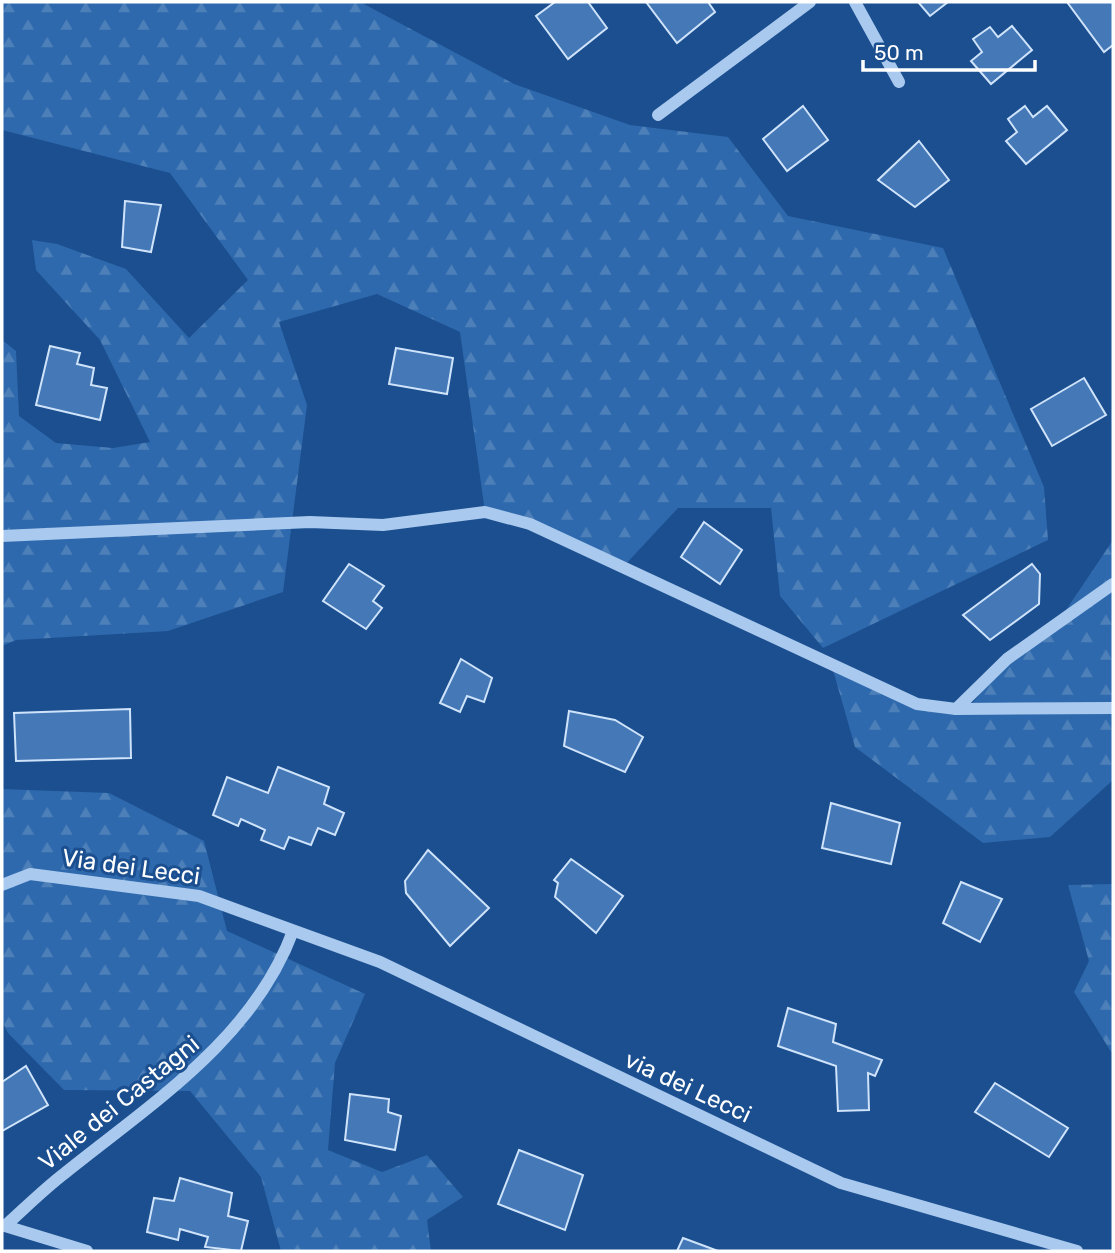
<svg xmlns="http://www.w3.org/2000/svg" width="1115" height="1253" viewBox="0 0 1115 1253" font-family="Rubik,sans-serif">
	<defs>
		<pattern id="forest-firs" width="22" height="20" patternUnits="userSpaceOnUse" patternTransform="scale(1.75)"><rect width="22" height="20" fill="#2e69ad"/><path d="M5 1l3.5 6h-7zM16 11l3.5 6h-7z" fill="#4d80b9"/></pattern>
	</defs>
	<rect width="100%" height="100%" fill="#1b4f8f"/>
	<g fill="url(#forest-firs)">
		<polygon points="2,2 360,2 514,84 630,125 728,137 788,216 943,248 1044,487 1048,540 823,648 780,596 771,508 678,508 622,568 485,512 460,332 377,294 279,322 307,405 283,592 168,631 16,640 2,646 2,340 16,351 19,416 56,443 113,448 150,442 100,340 36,270 32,240 57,244 126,269 189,338 248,280 170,173 2,130"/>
		<polygon points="1113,540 1113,780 1050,837 983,843 855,747 831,663 917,704 968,709 1007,659 1058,622"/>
		<polygon points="2,789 109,793 204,841 227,931 365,994 335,1063 328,1150 382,1172 427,1155 463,1197 427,1220 431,1251 281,1251 261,1177 190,1091 64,1090 8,1033 2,1021"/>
		<polygon points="1113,884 1113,1055 1074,992 1089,961 1068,885"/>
	</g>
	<g fill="#4478b7" stroke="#cfe3fa" stroke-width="2">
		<polygon points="555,2 588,2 607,28 568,59 536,16"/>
		<polygon points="646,2 708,2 715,12 677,43"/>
		<polygon points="918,2 948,2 930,16"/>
		<polygon points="1067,2 1113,2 1113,45 1104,52"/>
		<polygon points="1012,26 1032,50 991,84 971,61 982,52 973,39 990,27 998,37"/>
		<polygon points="803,106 828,140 787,171 763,139"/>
		<polygon points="1025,106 1033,117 1047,106 1067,130 1026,164 1006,141 1017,132 1008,119"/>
		<polygon points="919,141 949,180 915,207 878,180"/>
		<polygon points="125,201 161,205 151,252 122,247"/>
		<polygon points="50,346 80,353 77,364 94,368 91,385 107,388 100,420 36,405"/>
		<polygon points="396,348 453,358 447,394 389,384"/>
		<polygon points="1084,378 1106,415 1052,446 1031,409"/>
		<polygon points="704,522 742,550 720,584 681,557"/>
		<polygon points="349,564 384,586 373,601 382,608 366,629 323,601"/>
		<polygon points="1032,564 1040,574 1039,604 990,640 963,615"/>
		<polygon points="461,659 492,678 484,702 467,696 460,712 440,703"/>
		<polygon points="130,709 131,758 16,761 14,713"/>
		<polygon points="569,711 615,720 643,737 625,772 564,746"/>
		<polygon points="278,767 329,787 324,804 344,813 335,835 318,828 311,845 289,837 284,849 261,840 265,830 241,819 238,826 213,815 227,777 268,793"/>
		<polygon points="831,803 900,823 891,864 822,848"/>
		<polygon points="428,850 489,908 450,946 406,893 405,881"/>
		<polygon points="571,859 623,896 596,933 555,897 558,883 554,880"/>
		<polygon points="961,882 1002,899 980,942 943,923"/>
		<polygon points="788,1008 836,1024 833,1042 882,1060 875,1076 868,1073 869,1110 838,1111 836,1066 778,1046"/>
		<polygon points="26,1066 48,1105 2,1131 2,1082"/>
		<polygon points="995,1083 1068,1128 1049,1157 975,1112"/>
		<polygon points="350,1094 389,1099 388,1112 401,1116 395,1150 345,1140"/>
		<polygon points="519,1150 583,1175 565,1230 498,1204"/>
		<polygon points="180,1178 232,1193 228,1216 248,1221 241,1251 205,1247 208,1237 180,1229 178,1240 147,1232 154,1198 174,1201"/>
		<polygon points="683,1238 718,1251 677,1251"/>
	</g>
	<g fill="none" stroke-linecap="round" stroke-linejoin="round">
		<g stroke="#a9c9ee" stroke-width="12">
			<polyline points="855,2 899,82"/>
			<polyline points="658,115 810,2"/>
			<polyline points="2,536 310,522 383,525 485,512 530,524 917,704 956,709 1113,708"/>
			<polyline points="956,709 1007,659 1113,584"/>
			<polyline points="2,885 30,874 199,896 380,962 841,1183 1077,1251"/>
			<path d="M 87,1251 L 5,1226 C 25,1208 44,1189 65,1173 C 152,1103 253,1039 293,931"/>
		</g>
	</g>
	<g text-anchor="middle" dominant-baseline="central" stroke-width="6" stroke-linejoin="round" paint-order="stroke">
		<g font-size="24" fill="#fff" stroke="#1b4f8f">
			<text transform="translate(131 867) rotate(8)">Via dei Lecci</text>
			<text transform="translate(688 1087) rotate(25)">via dei Lecci</text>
			<text transform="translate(119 1103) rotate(-39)">Viale dei Castagni</text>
		</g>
	</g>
	<rect width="1115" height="1253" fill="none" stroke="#ffffff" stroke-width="7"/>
	<path d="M863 60v10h172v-10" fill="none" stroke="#ffffff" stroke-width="3.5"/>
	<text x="874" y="60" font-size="21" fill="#ffffff" stroke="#1b4f8f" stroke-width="5" paint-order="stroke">50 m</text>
</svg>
